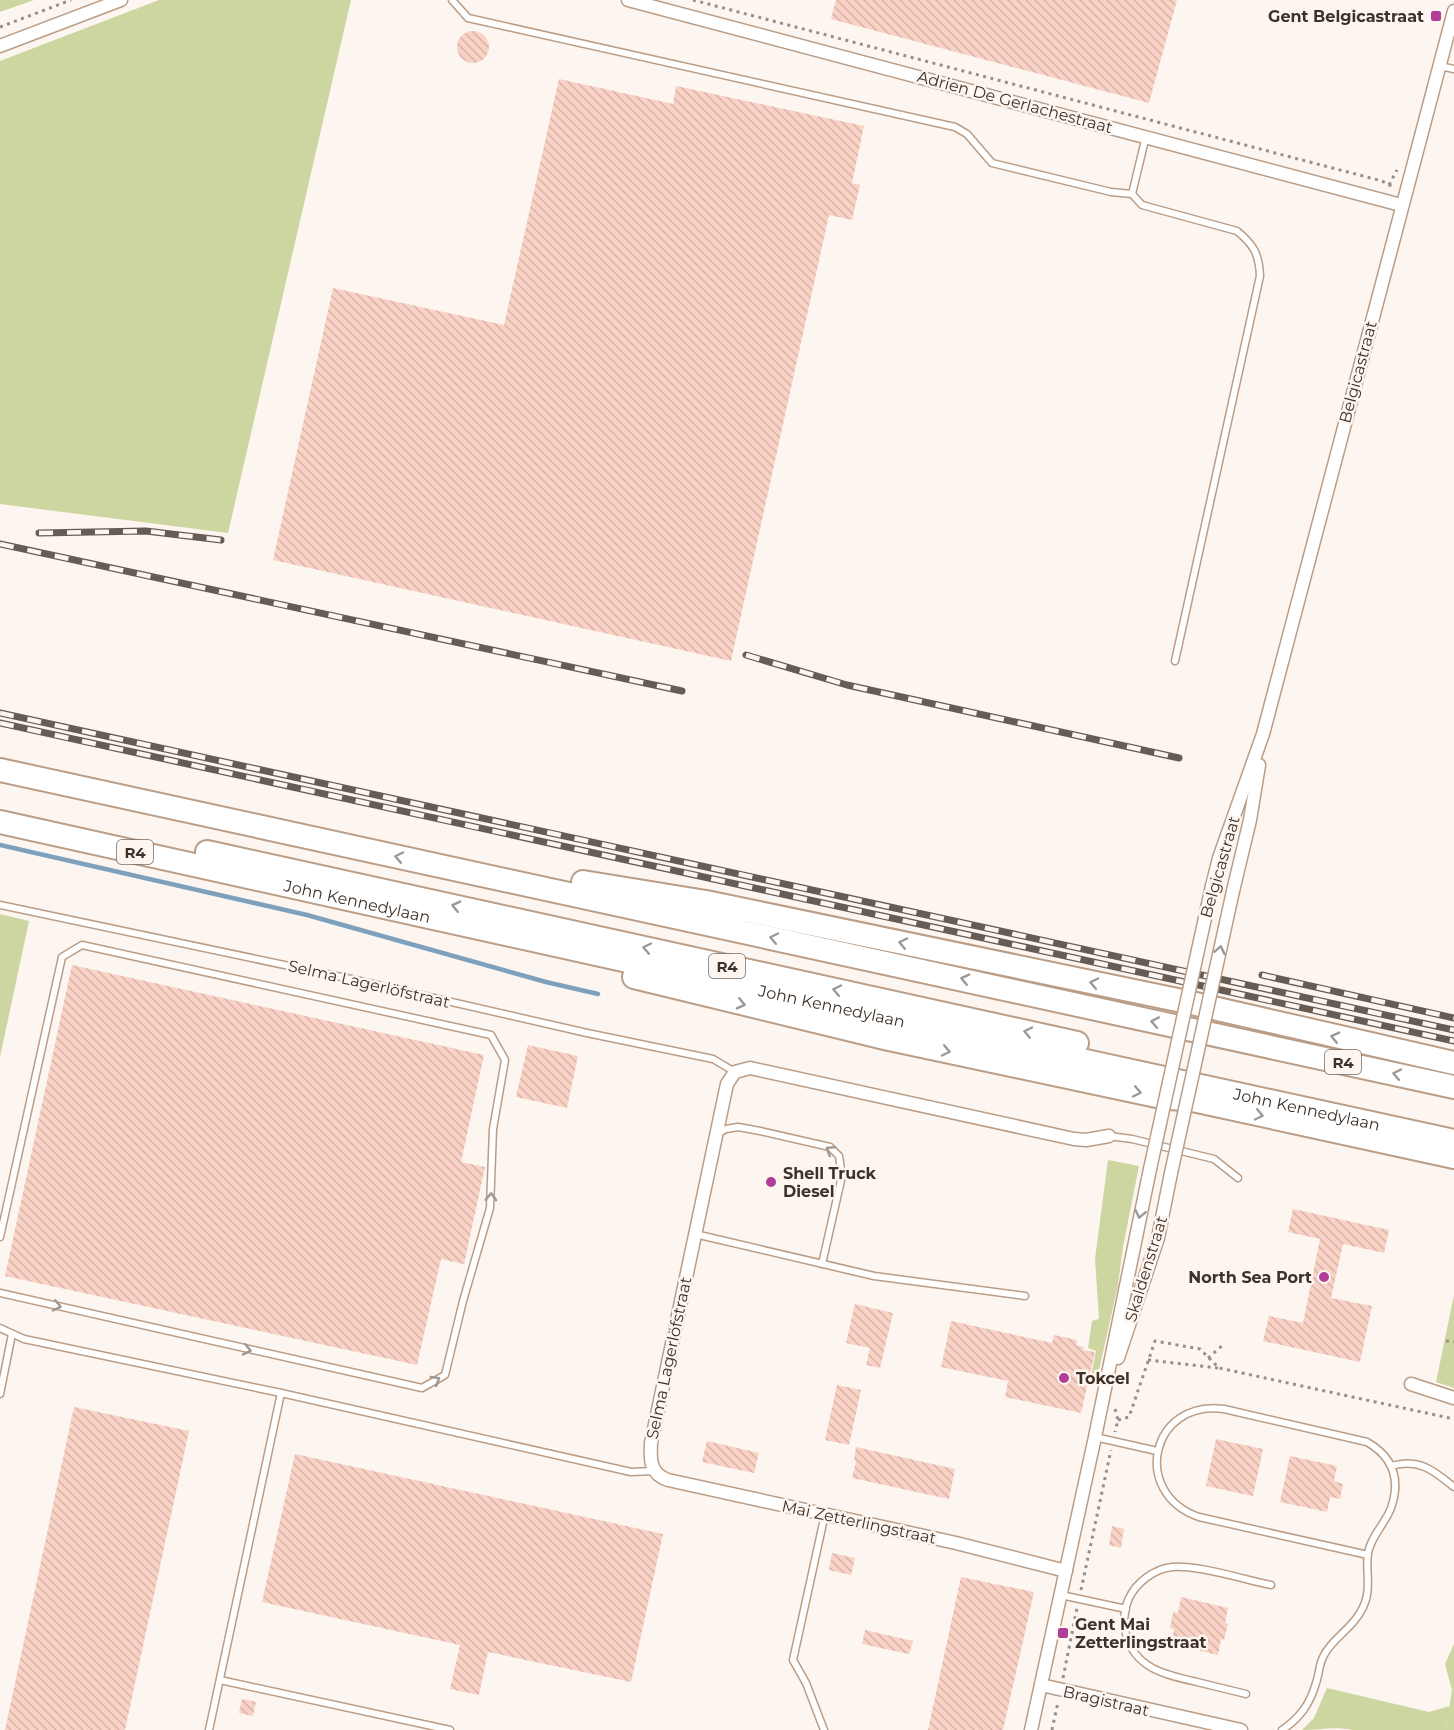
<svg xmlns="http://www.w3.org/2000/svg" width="1454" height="1730" viewBox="0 0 1454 1730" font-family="Montserrat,sans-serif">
	<defs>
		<pattern id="forest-firs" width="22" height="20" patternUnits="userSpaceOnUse" patternTransform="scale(1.5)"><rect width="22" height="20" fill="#cdd6a0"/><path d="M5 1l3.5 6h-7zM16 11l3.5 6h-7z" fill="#b1b88a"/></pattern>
		<pattern id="building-back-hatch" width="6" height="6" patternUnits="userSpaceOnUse" patternTransform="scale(1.5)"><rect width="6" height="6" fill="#f9d2c5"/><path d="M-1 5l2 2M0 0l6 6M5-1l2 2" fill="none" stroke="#d6b5a9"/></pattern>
	</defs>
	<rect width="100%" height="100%" fill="#fcf5f0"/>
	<g fill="#cdd6a0">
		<polygon points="0,0 34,0 0,12"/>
		<polygon points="159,0 351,0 228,533 0,504 0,61"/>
		<polygon points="0,914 29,921 0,1057"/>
		<polygon points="1108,1160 1139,1166 1123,1247 1118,1285 1097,1379 1091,1377 1096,1351 1088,1348 1092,1321 1099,1319 1095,1259"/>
		<polygon points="1454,1295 1454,1388 1436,1382"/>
		<path d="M 1327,1688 L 1429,1712 L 1450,1706 L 1446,1730 L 1353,1730 C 1335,1726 1319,1730 1302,1730 L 1314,1718 Z"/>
	</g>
	<polygon fill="url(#forest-firs)" points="1454,1644 1454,1730 1446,1730 1452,1690 1445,1664"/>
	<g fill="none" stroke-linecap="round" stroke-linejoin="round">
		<polyline stroke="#7da0bc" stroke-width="4.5" points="0,845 307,915 546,982 598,994"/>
	</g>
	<g fill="url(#building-back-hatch)">
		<polygon points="836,0 1177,0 1149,103 831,19"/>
		<circle cx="473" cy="47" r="16"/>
		<polygon points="559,79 673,104 676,86 864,126 852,183 860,185 852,220 829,215 731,661 273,560 333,288 504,325"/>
		<polygon points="72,965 484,1055 461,1162 485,1167 464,1264 441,1259 417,1365 5,1276"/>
		<polygon points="528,1045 578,1056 567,1108 516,1097"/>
		<polygon points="1293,1209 1389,1230 1384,1253 1343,1244 1331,1298 1372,1306 1360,1362 1263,1341 1269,1316 1303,1323 1320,1239 1288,1232"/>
		<polygon points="855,1304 893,1313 880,1368 866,1365 870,1348 846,1343"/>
		<polygon points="951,1321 1052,1343 1054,1335 1077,1340 1076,1345 1084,1347 1083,1350 1095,1352 1081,1413 1005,1397 1008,1381 941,1367"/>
		<polygon points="837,1385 861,1390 849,1445 825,1440"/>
		<polygon points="74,1407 189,1431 125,1730 5,1730"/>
		<polygon points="1216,1439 1263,1449 1253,1496 1206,1486"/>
		<polygon points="707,1441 759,1453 754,1473 702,1462"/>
		<polygon points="856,1447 955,1469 949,1499 852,1478 856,1461 854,1460"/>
		<polygon points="295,1454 663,1534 631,1682 488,1652 479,1695 450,1689 460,1645 262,1602"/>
		<polygon points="1290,1456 1337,1466 1334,1481 1343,1484 1340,1499 1330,1497 1327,1512 1280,1502"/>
		<polygon points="1112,1526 1124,1529 1121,1548 1109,1545"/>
		<polygon points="832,1553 855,1558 851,1575 829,1570"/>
		<polygon points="961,1577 1034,1592 1003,1730 928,1730"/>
		<polygon points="1181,1597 1228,1608 1225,1623 1228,1624 1224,1640 1221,1639 1218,1655 1171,1644 1174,1629 1170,1628 1173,1612 1178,1613"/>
		<polygon points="865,1630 913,1641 909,1654 862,1644"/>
		<polygon points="242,1699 256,1702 253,1716 239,1713"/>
	</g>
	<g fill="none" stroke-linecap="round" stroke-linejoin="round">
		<defs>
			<g id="lane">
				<polyline points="452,0 468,18 955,127 967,134 992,163 1111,192 1132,194"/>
				<polyline points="1440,66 1454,69"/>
				<path d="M 1146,136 L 1132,194 L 1142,205 L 1237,231 C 1254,245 1259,254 1260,276 L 1175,661"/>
				<polyline points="0,905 351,979 587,1033 713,1059 735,1072"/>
				<polyline points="717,1134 726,1129 738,1127 760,1131 830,1147 839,1156 842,1176 822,1264"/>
				<polyline points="1109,1136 1132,1139 1214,1159 1238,1178"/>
				<polyline points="695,1234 874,1276 1025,1296"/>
				<polyline points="0,1237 62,957 82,945 491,1035 505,1060 493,1129 490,1208 463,1301 445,1375 422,1388 0,1293"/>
				<polyline points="0,1328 24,1339 281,1393 631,1472 653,1471"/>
				<polyline points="0,1394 12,1334"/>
				<polyline points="1095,1437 1157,1451"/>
				<path d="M 1391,1466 C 1419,1458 1433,1470 1454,1487"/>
				<polyline points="1061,1595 1126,1609"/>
				<polyline points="220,1680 450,1730"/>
				<path d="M 1246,1694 C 1230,1690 1213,1686 1197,1682 C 1166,1675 1135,1669 1126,1634 C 1123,1623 1124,1609 1129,1598 C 1137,1582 1154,1569 1172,1567 C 1195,1564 1246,1580 1271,1585"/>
				<polyline points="209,1730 281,1393"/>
				<polyline points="824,1730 806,1683 793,1660 825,1514"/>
				<path d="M 1282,1730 C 1300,1718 1310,1704 1316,1683 C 1319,1675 1319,1665 1323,1657 C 1332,1638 1352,1629 1361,1611 C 1373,1591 1365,1573 1368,1553 C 1371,1536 1385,1524 1391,1508 C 1401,1479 1393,1457 1367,1442 L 1224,1409 C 1151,1399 1130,1493 1199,1517 L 1368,1555"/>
			</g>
			<g id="street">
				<polyline points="628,0 1401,205"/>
				<polyline points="0,46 121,0"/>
				<polyline points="1212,886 1219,858 1263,734 1454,11"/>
				<polyline points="1233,891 1250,820 1259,765"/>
				<polyline points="1118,1358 1158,1238 1171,1173"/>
				<polyline points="1411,1384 1454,1398"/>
				<path d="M 1066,1571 L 956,1543 L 668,1480 C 650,1474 650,1460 651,1443 L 727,1084 L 735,1072 L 750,1068 L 1074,1139 L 1086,1140 L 1109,1136"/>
				<polyline points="1041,1685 1241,1730"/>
				<polyline points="1031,1730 1095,1437 1150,1169"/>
			</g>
			<g id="highway">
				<polyline points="0,770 1454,1087"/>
				<path id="s1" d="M 0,822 L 745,987 L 1454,1141"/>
				<polyline points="207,852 1077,1043"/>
				<polyline points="583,882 706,902 1187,1002 1454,1063"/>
				<polyline points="634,977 889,1039 1166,1098 1188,1099 1454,1157"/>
			</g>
		</defs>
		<use href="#lane" stroke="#ba9d86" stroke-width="9"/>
		<use href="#street" stroke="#ba9d86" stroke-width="15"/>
		<use href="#highway" stroke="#ba9d86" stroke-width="26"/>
		<g stroke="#988f88" stroke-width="3" stroke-dasharray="3 4.5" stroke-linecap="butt">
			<polyline points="693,0 1382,181 1395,188"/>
			<polyline points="0,27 71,0"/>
			<polyline points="1389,185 1397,170"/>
			<polyline points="1446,1341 1454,1342"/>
			<polyline points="1208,1358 1224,1344"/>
			<polyline points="1148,1360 1218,1368"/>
			<polyline points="1115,1409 1118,1420 1115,1432"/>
			<polyline points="1118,1420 1129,1417 1155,1341 1200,1349 1219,1368 1454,1419"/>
			<polyline points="1081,1590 1111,1450"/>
			<polyline points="1063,1678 1077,1608"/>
			<polyline points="1052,1730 1058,1702"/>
		</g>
		<use href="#lane" stroke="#fff" stroke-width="6"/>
		<use href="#street" stroke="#fff" stroke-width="12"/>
		<use href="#highway" stroke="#fff" stroke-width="22"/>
		<defs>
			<g id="rail">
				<polyline points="39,533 146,531 221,540"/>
				<polyline points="0,544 682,691"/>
				<polyline points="746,655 847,685 1179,758"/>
				<polyline points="0,713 1454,1030"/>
				<polyline points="0,723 1454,1041"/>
				<polyline points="1262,975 1454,1018"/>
			</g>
		</defs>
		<use href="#rail" stroke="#675c54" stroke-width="7"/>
		<use href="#rail" stroke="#fcf5f0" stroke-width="4.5" stroke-dasharray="14" stroke-linecap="butt"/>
		<defs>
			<g id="street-bridge">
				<polyline points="1150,1169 1212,886"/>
				<polyline points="1171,1173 1233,891"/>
			</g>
		</defs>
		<use href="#street-bridge" stroke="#ba9d86" stroke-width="15" stroke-linecap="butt"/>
		<use href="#street-bridge" stroke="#fff" stroke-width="12"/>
	</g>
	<defs><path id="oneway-chevron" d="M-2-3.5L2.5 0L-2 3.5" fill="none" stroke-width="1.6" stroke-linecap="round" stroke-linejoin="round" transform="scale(1.5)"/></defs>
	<g stroke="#9e9894">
		<use href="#oneway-chevron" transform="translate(399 857) rotate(-168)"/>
		<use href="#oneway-chevron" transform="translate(456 906) rotate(-167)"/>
		<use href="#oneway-chevron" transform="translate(774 938) rotate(-168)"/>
		<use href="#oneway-chevron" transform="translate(903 943) rotate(-168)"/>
		<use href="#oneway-chevron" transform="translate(647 948) rotate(-168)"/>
		<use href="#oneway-chevron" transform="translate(1220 950) rotate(-78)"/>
		<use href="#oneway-chevron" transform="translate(965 979) rotate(-167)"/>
		<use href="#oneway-chevron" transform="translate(1094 983) rotate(-168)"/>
		<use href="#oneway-chevron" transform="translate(837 990) rotate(-168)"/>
		<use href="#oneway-chevron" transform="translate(741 1004) rotate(13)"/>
		<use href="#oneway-chevron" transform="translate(1155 1022) rotate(-169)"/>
		<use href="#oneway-chevron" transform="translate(1028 1032) rotate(-168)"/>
		<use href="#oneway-chevron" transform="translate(1335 1037) rotate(-167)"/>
		<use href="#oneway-chevron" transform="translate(946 1051) rotate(12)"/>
		<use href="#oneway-chevron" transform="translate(1397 1074) rotate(-168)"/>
		<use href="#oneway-chevron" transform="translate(1137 1092) rotate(12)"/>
		<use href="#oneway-chevron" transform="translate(1259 1115) rotate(12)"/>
		<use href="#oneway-chevron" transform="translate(830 1150) rotate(-148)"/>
		<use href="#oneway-chevron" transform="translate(491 1197) rotate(-88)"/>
		<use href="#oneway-chevron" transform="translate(1140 1214) rotate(102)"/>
		<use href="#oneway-chevron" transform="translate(57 1306) rotate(13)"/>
		<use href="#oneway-chevron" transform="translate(247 1350) rotate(13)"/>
		<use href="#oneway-chevron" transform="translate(436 1380) rotate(-31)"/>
	</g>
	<g fill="#b03d98" stroke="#fcf5f0" stroke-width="2">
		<rect x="1430" y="10" width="12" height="12" rx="3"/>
		<circle cx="771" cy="1182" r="6"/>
		<circle cx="1324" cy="1277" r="6"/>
		<circle cx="1064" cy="1378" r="6"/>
		<rect x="1057" y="1627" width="12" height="12" rx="3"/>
	</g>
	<g text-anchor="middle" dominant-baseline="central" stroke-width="5" stroke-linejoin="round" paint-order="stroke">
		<g fill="#fcf5f0" stroke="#766c64" stroke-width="1.5">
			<rect x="117" y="840" width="36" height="24" rx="4.5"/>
			<rect x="709" y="954" width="36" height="24" rx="4.5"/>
			<rect x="1325" y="1050" width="36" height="24" rx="4.5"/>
		</g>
		<g font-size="15" font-weight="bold" fill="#3d3128">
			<text x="135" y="852">R4</text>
			<text x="727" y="966">R4</text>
			<text x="1343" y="1062">R4</text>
		</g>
		<g font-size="16" font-weight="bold" fill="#3d3128" stroke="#fcf5f0" text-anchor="start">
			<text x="1424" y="16" text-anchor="end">Gent Belgicastraat</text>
			<text x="783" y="1173">Shell Truck<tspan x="783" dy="18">Diesel</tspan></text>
			<text x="1312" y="1277" text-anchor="end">North Sea Port</text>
			<text x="1076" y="1378">Tokcel</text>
			<text x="1075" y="1624">Gent Mai<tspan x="1075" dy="18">Zetterlingstraat</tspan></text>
		</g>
		<g font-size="16" fill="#3d3128" stroke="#fcf5f0">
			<text transform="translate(1015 102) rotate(15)">Adrien De Gerlachestraat</text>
			<text transform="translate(1358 372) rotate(-75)">Belgicastraat</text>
			<text transform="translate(1220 867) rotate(-74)">Belgicastraat</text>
			<text stroke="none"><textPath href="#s1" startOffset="366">John Kennedylaan</textPath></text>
			<text transform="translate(369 984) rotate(13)">Selma Lagerlöfstraat</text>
			<text stroke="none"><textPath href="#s1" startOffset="852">John Kennedylaan</textPath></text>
			<text stroke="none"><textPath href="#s1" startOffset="1338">John Kennedylaan</textPath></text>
			<text transform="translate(1146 1269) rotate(-73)">Skaldenstraat</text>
			<text transform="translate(669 1358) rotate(-78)">Selma Lagerlöfstraat</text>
			<text transform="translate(859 1522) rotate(12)">Mai Zetterlingstraat</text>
			<text transform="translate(1106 1701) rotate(13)">Bragistraat</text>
		</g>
	</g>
</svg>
